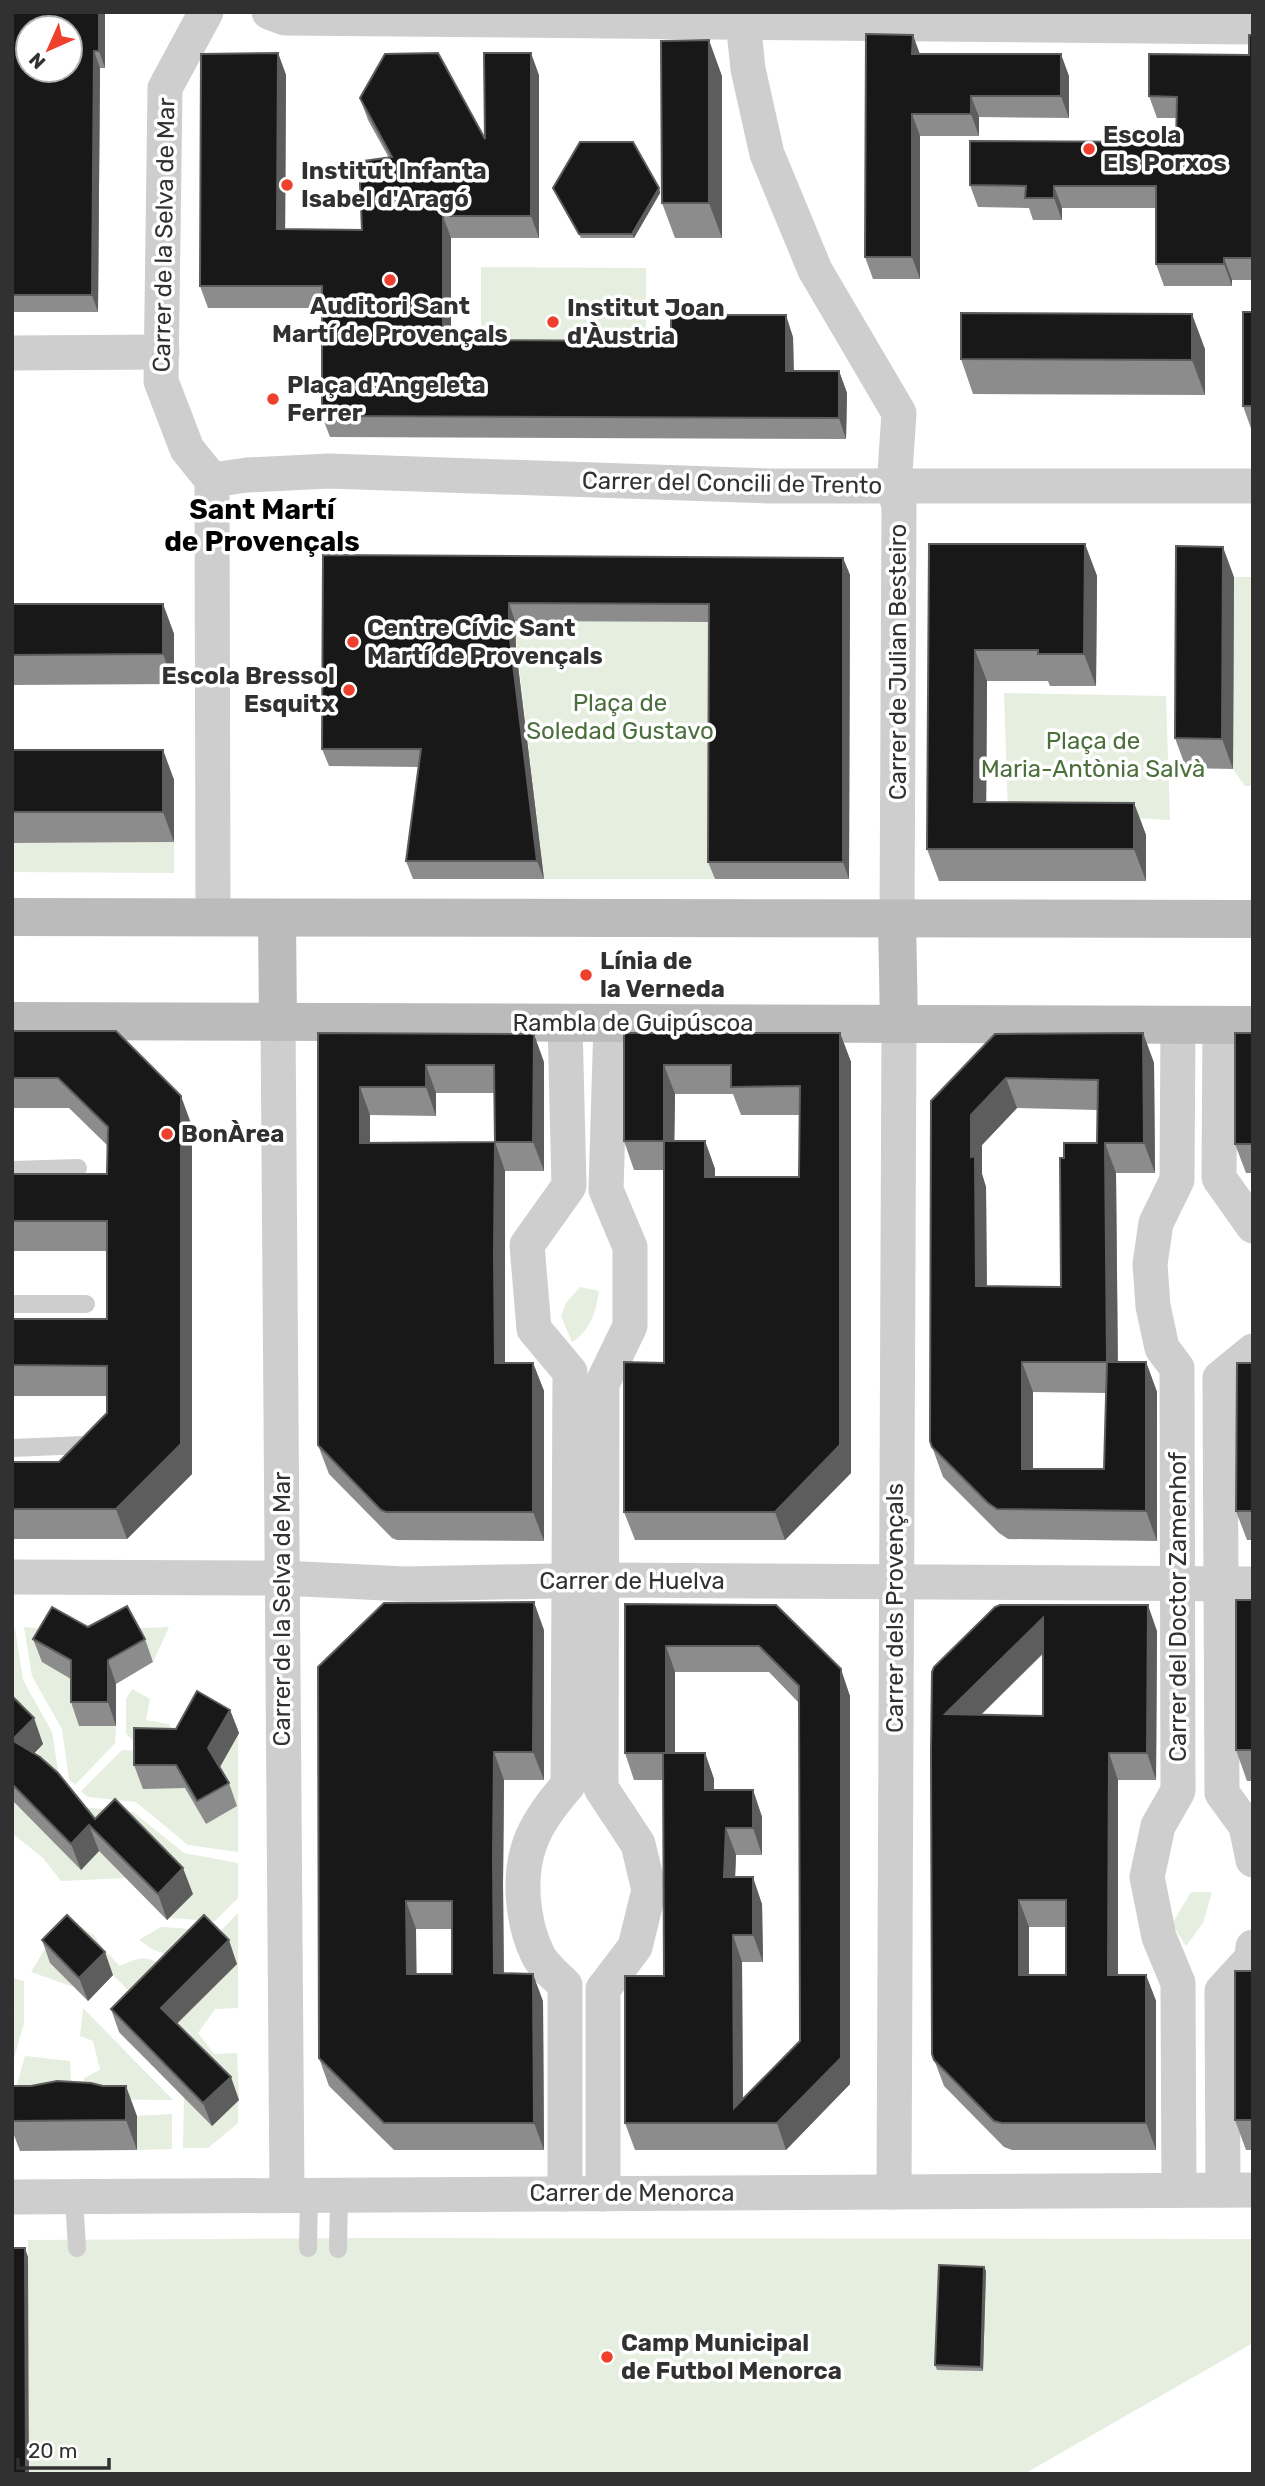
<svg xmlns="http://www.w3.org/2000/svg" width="1265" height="2486" viewBox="0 0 1265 2486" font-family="Rubik,sans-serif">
	<rect width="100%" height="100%" fill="#fff"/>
	<g fill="#e5eedf">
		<polygon points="481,267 646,268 646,350 481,349"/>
		<polygon points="1234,577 1253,577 1253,786 1245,786 1233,769"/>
		<polygon points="442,620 716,622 714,879 544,879 515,632"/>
		<polygon points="1004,693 1166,696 1170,820 1008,811"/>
		<polygon points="174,842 174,873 12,872 12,843"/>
		<path d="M 580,1287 L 599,1291 C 596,1311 591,1330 572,1342 L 561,1316 L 566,1303 Z"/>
		<polygon points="24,1627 60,1631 169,1627 153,1662 135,1630 75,1681 116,1726 115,1743 75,1785 69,1779 62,1729 32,1676"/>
		<polygon points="12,1628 15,1628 23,1680 52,1732 60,1783 50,1783 12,1713"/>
		<polygon points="132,1689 150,1699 146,1720 169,1724 174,1736 166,1740 133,1740 126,1734 126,1699"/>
		<polygon points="238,1734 238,1852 188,1845 136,1802 88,1797 81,1791 122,1750 142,1751 181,1775 187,1792 206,1824 203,1776"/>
		<polygon points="12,1800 80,1869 99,1851 125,1878 61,1881 43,1858 12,1833"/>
		<polygon points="82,1807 133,1812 184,1853 238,1863 238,1898 215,1921 169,1918 193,1893 105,1844"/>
		<polygon points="1191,1892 1212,1892 1203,1923 1186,1946 1172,1924"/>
		<polygon points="238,1913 238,2008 215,2009 198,2033 214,2054 237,2053 239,2099 169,2031 237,1964 213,1939"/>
		<path d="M 64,1917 L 94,1935 L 103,1949 L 120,1966 C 142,1956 146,1956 167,1967 L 168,2033 L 144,2057 L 119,2033 L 145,2007 L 76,1938 L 50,1963 L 74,1987 L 31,1972 Z"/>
		<polygon points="161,1927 206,1930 177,1959 152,1949 139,1940"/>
		<polygon points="12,1978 24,1981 24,2023 12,2065 12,2013 15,2012 12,2001"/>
		<polygon points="83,2008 173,2100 85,2099 84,2078 100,2070 93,2041 80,2036"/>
		<polygon points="25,2056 70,2061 72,2100 13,2099"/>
		<polygon points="184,2098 238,2101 238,2123 208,2148 183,2148"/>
		<polygon points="172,2114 172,2149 137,2150 137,2116"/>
		<polygon points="368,2238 1253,2239 1253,2343 1024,2474 29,2474 28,2240"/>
	</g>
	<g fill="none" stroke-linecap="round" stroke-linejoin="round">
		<g stroke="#cecece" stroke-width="18">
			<polyline points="12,1170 78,1168"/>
			<polyline points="12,1304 86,1304"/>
			<polyline points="12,1448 83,1445"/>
			<polyline points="74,2197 77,2248"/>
			<polyline points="308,2248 309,2195"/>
			<polyline points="338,2249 339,2195"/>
		</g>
		<g stroke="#cecece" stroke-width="35">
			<polyline points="206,12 165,88 161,381 187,449 212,480 213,918"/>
			<polyline points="269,12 285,18 1253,27"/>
			<polyline points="743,21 748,69 767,154 815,270 899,413 894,487 899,507 897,919"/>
			<polyline points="12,353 162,352"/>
			<polyline points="212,480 247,475 329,471 770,486 1253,486"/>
			<polyline points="278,1022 287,2195"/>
			<polyline points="1178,1024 1177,1180 1156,1223 1150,1264 1153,1306 1162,1348 1177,1368 1178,1791 1158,1826 1147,1877 1159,1937 1178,1983 1179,2190"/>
			<polyline points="1220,1024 1219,1178 1253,1226"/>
			<polyline points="1253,1351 1220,1378 1222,1793 1246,1826 1253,1860"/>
			<polyline points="12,1577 282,1578 405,1584 601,1580 1253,1584"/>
			<polyline points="1223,2190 1222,1991 1252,1958 1253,1947"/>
			<polyline points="894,2192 899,1024"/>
			<path d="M 565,2194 L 565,1985 C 556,1976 542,1965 537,1953 C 522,1921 518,1876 530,1843 C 538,1821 553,1802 568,1785 L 570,1372 L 534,1329 L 527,1245 L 569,1186 L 565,1023"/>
			<polyline points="603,2194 603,1989 635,1947 649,1890 638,1844 601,1788 602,1384 630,1326 630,1247 606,1190 611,1022"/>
			<polyline points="12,2197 1253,2190"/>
		</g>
		<g stroke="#bbb" stroke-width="38">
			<polyline points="12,917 1253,919"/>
			<polyline points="277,918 278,1022"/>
			<polyline points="897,919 899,1024"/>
			<polyline points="12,1021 1253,1025"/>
		</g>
	</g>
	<g fill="#8c8c8c" fill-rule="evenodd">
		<polygon points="12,12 105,12 105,68 100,68 98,312 12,312"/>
		<polygon points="1253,35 1253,280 1232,280 1232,286 1164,286 1156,264 1156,208 1062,208 1062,220 1033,220 1029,208 978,207 970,185 1176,142 1177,118 1157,118 1149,96 1249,55"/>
		<polygon points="278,53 286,75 285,229 362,230 389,158 368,120 360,98 485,139 539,75 539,238 451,238 451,340 671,341 793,337 794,371 839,371 847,393 846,439 330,437 322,416 322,308 208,308 200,286"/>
		<polygon points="920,54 1069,76 1069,118 979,117 979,136 920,136 920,279 873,279 865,257"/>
		<polygon points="722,76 722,238 675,238 662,203"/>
		<polygon points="553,188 659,188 660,193 634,238 581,238"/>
		<polygon points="1253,312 1253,434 1243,406"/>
		<polygon points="1205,349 1205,395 973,394 961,359"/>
		<polygon points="929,544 1085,544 1097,576 1096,686 1050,686 1048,681 987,681 986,802 1134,803 1146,835 1146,881 939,881 927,849"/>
		<polygon points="323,555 843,558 850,575 849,879 715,879 708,862 709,622 515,621 516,649 544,879 413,879 406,861 418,767 329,766 322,749"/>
		<polygon points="1234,577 1233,769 1186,768 1175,738"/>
		<polygon points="12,604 163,604 174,634 174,684 12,685"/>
		<polygon points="12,750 163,750 174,780 174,842 12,843"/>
		<polygon points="12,1031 192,1126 192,1474 127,1539 13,1539 12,1536 12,1462 59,1462 107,1413 107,1396 13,1396 12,1365 107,1319 107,1251 13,1251 12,1248 12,1174 107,1174 108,1146 69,1108 13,1108 12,1105"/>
		<path d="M 318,1033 L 544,1062 L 544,1171 L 505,1171 L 505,1363 L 533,1363 L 544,1391 L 544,1541 L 397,1540 L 392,1538 L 329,1474 L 318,1445 ZM 436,1093 L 494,1093 L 495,1142 L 370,1143 L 370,1115 L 436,1116 Z"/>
		<path d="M 624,1033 L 840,1033 L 851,1062 L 851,1473 L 785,1540 L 635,1540 L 624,1512 L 664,1363 L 664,1170 L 634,1170 L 624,1141 ZM 675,1094 L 733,1094 L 741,1115 L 799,1115 L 799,1177 L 715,1177 L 715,1169 L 705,1141 L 674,1141 Z"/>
		<path d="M 1143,1033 L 1154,1063 L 1155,1173 L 1116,1173 L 1118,1362 L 1146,1362 L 1157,1392 L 1157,1541 L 1008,1539 L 999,1533 L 943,1477 L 930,1441 L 931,1101 ZM 1017,1108 L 1097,1110 L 1097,1143 L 1064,1158 L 1061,1287 L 987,1287 L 986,1187 L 982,1174 L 982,1145 ZM 1033,1392 L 1106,1393 L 1104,1469 L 1033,1469 Z"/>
		<polygon points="1253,1033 1253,1173 1246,1173 1235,1144"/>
		<polygon points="1253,1363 1253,1540 1247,1540 1236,1511"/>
		<polygon points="1253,1600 1253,1781 1247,1781 1236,1750"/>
		<path d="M 625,1604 L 776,1605 L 850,1696 L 850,2084 L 786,2150 L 635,2150 L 625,2123 L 664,1976 L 664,1780 L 634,1780 L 625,1753 ZM 675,1672 L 769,1672 L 799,1703 L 800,2041 L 743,2098 L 742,1962 L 763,1962 L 762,1904 L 735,1877 L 736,1855 L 762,1855 L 762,1817 L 753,1790 L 714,1790 L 714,1779 L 705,1753 L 675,1753 Z"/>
		<polygon points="88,1627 145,1639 153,1662 116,1684 116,1726 79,1726 71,1702 71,1679 42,1662 33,1639"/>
		<path d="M 544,1630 L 544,1780 L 504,1780 L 503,1884 L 504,1973 L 543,2001 L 544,2150 L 394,2150 L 329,2086 L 319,2058 ZM 416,1929 L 452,1929 L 452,1974 L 416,1974 Z"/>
		<path d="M 1157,1631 L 1156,1780 L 1118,1780 L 1118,1975 L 1146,1975 L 1156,2001 L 1156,2150 L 1012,2150 L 1004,2147 L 944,2086 L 932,2054 L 932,1672 ZM 1043,1654 L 1043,1716 L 981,1715 ZM 1029,1927 L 1066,1927 L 1066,1975 L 1029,1975 Z"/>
		<polygon points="12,1696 43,1744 34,1753 95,1819 193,1894 167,1920 99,1851 81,1870 12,1800"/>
		<polygon points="230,1710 239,1733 220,1767 229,1783 237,1806 206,1824 185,1788 143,1789 134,1765 176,1729"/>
		<polygon points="42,1940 113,1975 88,2001 50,1963"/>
		<polygon points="237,1964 177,2024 239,2100 212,2126 119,2032 111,2009"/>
		<polygon points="1253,1971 1253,2150 1246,2150 1235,2120"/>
		<polygon points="12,2086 103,2086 137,2116 137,2150 20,2151 12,2130"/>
		<polygon points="984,2267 986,2271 983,2371 937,2370 935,2365"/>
	</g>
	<g fill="#5d5d5d">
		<polygon points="99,12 105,12 105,68 99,51"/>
		<polygon points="913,35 921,57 912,54"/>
		<polygon points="709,40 722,76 722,238 709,203"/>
		<polygon points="94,51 100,68 98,312 92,295"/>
		<polygon points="278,53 286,75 285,251 277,229"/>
		<polygon points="531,53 539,75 539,238 531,216"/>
		<polygon points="1061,54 1069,76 1069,118 1061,96"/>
		<polygon points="971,96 979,117 979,136 971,114"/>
		<polygon points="912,114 920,136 920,279 912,257"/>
		<polygon points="1054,186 1062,208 1062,220 1054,198"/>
		<polygon points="659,188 660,193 634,238 632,234"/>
		<polygon points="443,216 451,238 451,361 443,340"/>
		<polygon points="1224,258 1232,280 1232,286 1224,264"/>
		<polygon points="1192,314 1205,349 1205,395 1192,360"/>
		<polygon points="786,315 793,337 794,393 786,371"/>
		<polygon points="839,371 847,393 846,439 839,418"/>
		<polygon points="1085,544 1097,576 1096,686 1084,654"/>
		<polygon points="1223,547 1234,577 1233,769 1222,739"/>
		<polygon points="843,558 850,575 849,879 843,862"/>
		<polygon points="509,603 515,621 516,649 544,879 537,861 509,631"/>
		<polygon points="163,604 174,634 174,684 163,654"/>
		<polygon points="975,650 987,681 986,834 974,802"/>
		<polygon points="163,750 174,780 174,842 163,812"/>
		<polygon points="1134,803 1146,835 1146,881 1134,849"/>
		<polygon points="840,1033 851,1062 851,1473 785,1540 775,1512"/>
		<polygon points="1143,1033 1154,1063 1155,1173 1144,1143"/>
		<polygon points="534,1034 544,1062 544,1171 533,1142"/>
		<polygon points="426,1065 436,1093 436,1116 426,1087"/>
		<polygon points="664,1065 675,1094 674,1170 664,1141"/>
		<polygon points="1006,1078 1017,1108 982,1145 982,1174 986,1187 987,1317 976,1286 971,1157 971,1115"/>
		<polygon points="360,1087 370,1115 370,1171 360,1143"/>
		<polygon points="181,1096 192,1126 192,1474 127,1539 116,1509"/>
		<polygon points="705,1141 715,1169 715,1206 705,1177"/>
		<polygon points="495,1142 505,1171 505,1391 495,1363"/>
		<polygon points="1105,1143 1116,1173 1118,1393 1107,1362"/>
		<polygon points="1022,1362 1033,1392 1033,1499 1022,1469"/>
		<polygon points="1146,1362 1157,1392 1157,1541 1146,1511"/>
		<polygon points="533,1363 544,1391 544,1541 533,1512"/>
		<polygon points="534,1602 544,1630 544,1780 533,1752"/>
		<polygon points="1148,1605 1157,1631 1156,1780 1147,1753"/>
		<polygon points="1043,1618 1052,1644 954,1741 945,1714"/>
		<polygon points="666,1646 675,1672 675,1780 666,1753"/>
		<polygon points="108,1660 116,1684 116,1726 108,1702"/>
		<polygon points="841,1669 850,1696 850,2084 786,2150 777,2123 841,2058"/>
		<polygon points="230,1710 239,1733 217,1772 208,1748"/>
		<polygon points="34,1718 43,1744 22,1766 12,1740"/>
		<polygon points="494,1752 504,1780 503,1884 504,2001 494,1973 493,1857"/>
		<polygon points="705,1753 714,1779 714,1816 705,1790"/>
		<polygon points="1109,1753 1118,1780 1118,2001 1108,1975"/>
		<polygon points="753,1790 762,1817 762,1855 753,1828"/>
		<polygon points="89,1825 99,1851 81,1870 71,1844"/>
		<polygon points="726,1828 736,1855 734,1904 724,1877"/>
		<polygon points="183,1868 193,1894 167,1920 158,1894"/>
		<polygon points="753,1877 762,1904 763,1962 753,1935"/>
		<polygon points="1019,1900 1029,1927 1029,2001 1019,1975"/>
		<polygon points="406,1901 416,1929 417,2002 407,1974"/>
		<polygon points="733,1935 742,1962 743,2123 734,2108"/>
		<polygon points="229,1940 237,1964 169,2031 161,2008"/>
		<polygon points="105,1952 113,1975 88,2001 79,1978"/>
		<polygon points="533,1974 543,2001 544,2150 534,2123"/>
		<polygon points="1146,1975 1156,2001 1156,2150 1146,2123"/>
		<polygon points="231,2077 239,2100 212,2126 203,2103"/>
		<polygon points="126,2086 137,2116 137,2150 126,2120"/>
		<polygon points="25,2248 28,2257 29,2474 26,2474"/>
		<polygon points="984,2267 986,2271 983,2371 981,2367"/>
	</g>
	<g fill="#181818" stroke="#5d5d5d" stroke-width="2" fill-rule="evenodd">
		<path d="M 12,12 L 99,12 L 99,51 L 94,51 L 92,295 L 12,295 ZM 28,28 L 70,28 L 70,70 L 28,70 Z"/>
		<polygon points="866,34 913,35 912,54 1061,54 1061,96 971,96 971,114 912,114 912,257 865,257"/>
		<polygon points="1249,35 1253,35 1253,258 1224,258 1224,264 1156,264 1156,186 1054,186 1054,198 1025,198 1026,186 970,185 970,141 1176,142 1177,97 1149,96 1149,54 1249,55"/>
		<polygon points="709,40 709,203 662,203 661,41"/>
		<polygon points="278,53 277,229 362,230 360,184 364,161 392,157 360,98 385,54 438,53 485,139 484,53 531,53 531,216 443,216 443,340 671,341 671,315 786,315 786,371 839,371 839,418 322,416 322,286 200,286 201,54"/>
		<polygon points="580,142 633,142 659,188 632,234 579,234 553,188"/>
		<rect x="1243" y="312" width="10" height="94"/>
		<polygon points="961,313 1192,314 1192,360 961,359"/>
		<polygon points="929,544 1085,544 1084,654 1038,654 1038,650 975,650 974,802 1134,803 1134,849 927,849"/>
		<polygon points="1176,546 1223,547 1222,739 1175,738"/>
		<polygon points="323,555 843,558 843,862 708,862 709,604 509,603 509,631 537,861 406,861 421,749 322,749"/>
		<polygon points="12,604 163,604 163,654 12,655"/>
		<rect x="12" y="750" width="151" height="62"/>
		<polygon points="12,1031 116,1031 181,1096 181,1444 116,1509 12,1509 12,1462 59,1462 107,1413 107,1366 12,1365 12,1319 107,1319 107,1221 12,1221 12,1174 107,1174 108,1127 58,1078 12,1078"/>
		<path d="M 318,1033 L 534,1034 L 533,1142 L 495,1142 L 494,1256 L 495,1363 L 533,1363 L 533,1512 L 386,1512 L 381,1510 L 318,1445 ZM 426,1065 L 494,1065 L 495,1142 L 360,1143 L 360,1087 L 426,1087 Z"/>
		<path d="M 624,1033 L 840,1033 L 840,1445 L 775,1512 L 624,1512 L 624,1362 L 664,1363 L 664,1141 L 624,1141 ZM 664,1065 L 731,1065 L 731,1087 L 800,1086 L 799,1177 L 705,1177 L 705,1141 L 664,1141 Z"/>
		<path d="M 1143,1033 L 1144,1143 L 1105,1143 L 1107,1362 L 1146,1362 L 1146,1511 L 997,1509 L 988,1503 L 932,1447 L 930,1441 L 931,1101 L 995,1034 ZM 1006,1078 L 1098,1080 L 1097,1143 L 1064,1143 L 1064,1158 L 1060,1158 L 1061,1287 L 976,1286 L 975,1156 L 971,1157 L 971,1115 ZM 1022,1362 L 1107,1362 L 1104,1469 L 1022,1469 Z"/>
		<rect x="1235" y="1033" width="18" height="111"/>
		<polygon points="1237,1363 1253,1363 1253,1511 1236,1511"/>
		<rect x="1236" y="1600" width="17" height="150"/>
		<path d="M 534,1602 L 533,1752 L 494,1752 L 493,1857 L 494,1973 L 533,1974 L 534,2123 L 384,2123 L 319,2058 L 318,1667 L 384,1603 ZM 406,1901 L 452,1901 L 452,1974 L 407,1974 Z"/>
		<path d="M 625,1604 L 776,1605 L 841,1669 L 841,2058 L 777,2123 L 625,2123 L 625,1976 L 664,1976 L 663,1753 L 666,1753 L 625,1753 ZM 666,1646 L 759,1646 L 799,1686 L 800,2041 L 734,2108 L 733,1935 L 753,1935 L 753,1877 L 724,1877 L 726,1828 L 753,1828 L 753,1790 L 705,1790 L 705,1753 L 666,1753 Z"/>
		<path d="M 1000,1605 L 1148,1605 L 1147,1753 L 1109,1753 L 1108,1975 L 1146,1975 L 1146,2123 L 1002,2123 L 994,2121 L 934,2060 L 932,2054 L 931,1751 L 932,1672 L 934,1667 L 995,1607 ZM 1043,1618 L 1043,1716 L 945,1714 ZM 1019,1900 L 1066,1900 L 1066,1975 L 1019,1975 Z"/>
		<polygon points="127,1606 145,1639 108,1660 108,1702 71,1702 71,1660 33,1639 52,1607 88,1627"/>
		<polygon points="197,1691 230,1710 208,1748 229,1783 197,1801 176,1765 134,1765 134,1728 176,1729"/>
		<polygon points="12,1696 34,1718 12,1740 40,1757 58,1773 95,1819 115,1799 183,1868 158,1894 89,1825 71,1844 12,1784"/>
		<polygon points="67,1915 105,1952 79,1978 42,1940"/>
		<polygon points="204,1915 229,1940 161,2008 231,2077 203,2103 111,2009"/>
		<rect x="1235" y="1971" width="18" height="149"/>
		<polygon points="57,2081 91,2083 103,2086 126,2086 126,2120 12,2121 12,2086 31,2086"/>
		<polygon points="12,2248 25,2248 26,2474 12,2474"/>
		<polygon points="939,2265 984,2267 981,2367 935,2365"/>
	</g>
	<g fill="#ef3f2d" stroke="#fff" stroke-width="2.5">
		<circle cx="1089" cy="149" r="7"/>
		<circle cx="287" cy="185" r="7"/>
		<circle cx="390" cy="280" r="7"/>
		<circle cx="553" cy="322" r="7"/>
		<circle cx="273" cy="399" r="7"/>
		<circle cx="353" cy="642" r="7"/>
		<circle cx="349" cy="690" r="7"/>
		<circle cx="586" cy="975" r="7"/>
		<circle cx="167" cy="1134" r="7"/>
		<circle cx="607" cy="2357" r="7"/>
	</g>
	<g text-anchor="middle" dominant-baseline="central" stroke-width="7" stroke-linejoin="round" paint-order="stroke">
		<g font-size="24" font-weight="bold" fill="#313131" stroke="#fff" text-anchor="start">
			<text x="1103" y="135">Escola<tspan x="1103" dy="28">Els Porxos</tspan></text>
			<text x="301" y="171">Institut Infanta<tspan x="301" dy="28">Isabel d'Aragó</tspan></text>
			<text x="390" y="306" text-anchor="middle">Auditori Sant<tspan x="390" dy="28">Martí de Provençals</tspan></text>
			<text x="567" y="308">Institut Joan<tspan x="567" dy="28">d'Àustria</tspan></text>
			<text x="287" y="385">Plaça d'Angeleta<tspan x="287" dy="28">Ferrer</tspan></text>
			<text x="367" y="628">Centre Cívic Sant<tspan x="367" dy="28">Martí de Provençals</tspan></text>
			<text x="335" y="676" text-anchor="end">Escola Bressol<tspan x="335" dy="28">Esquitx</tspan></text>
			<text x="600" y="961">Línia de<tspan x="600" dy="28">la Verneda</tspan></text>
			<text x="181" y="1134">BonÀrea</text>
			<text x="621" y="2343">Camp Municipal<tspan x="621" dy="28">de Futbol Menorca</tspan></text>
		</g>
		<g font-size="24" fill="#313131" stroke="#fff">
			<text transform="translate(164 235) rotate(-89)">Carrer de la Selva de Mar</text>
			<text transform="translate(732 483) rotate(1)">Carrer del Concili de Trento</text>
			<text transform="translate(898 662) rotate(-90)">Carrer de Julian Besteiro</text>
			<text x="633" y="1023">Rambla de Guipúscoa</text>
			<text x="632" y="1581">Carrer de Huelva</text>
			<text transform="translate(1178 1607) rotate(-90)">Carrer del Doctor Zamenhof</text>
			<text transform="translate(895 1608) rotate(-90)">Carrer dels Provençals</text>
			<text transform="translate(282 1609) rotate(-90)">Carrer de la Selva de Mar</text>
			<text x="632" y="2193">Carrer de Menorca</text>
		</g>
		<g font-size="24" fill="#4b703b" stroke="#fff">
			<text x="620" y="703">Plaça de<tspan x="620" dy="28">Soledad Gustavo</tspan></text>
			<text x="1093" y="741">Plaça de<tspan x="1093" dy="28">Maria-Antònia Salvà</tspan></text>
		</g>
		<g font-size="28" font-weight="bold" fill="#000" stroke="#fff">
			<text x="262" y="509">Sant Martí<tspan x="262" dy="32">de Provençals</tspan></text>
		</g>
	</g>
	<rect width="1265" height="2486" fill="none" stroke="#313131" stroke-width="28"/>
	<g transform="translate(49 49) rotate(225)"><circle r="33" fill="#ffffff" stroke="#adadad" stroke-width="2"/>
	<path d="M0-5L12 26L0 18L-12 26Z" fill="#ef3f2d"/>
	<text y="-10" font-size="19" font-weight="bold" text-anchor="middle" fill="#313131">N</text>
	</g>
	<path d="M18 2458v10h91v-10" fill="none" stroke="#313131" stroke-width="3.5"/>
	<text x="28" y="2458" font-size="21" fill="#313131" stroke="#ffffff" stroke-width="5" paint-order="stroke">20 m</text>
</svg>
